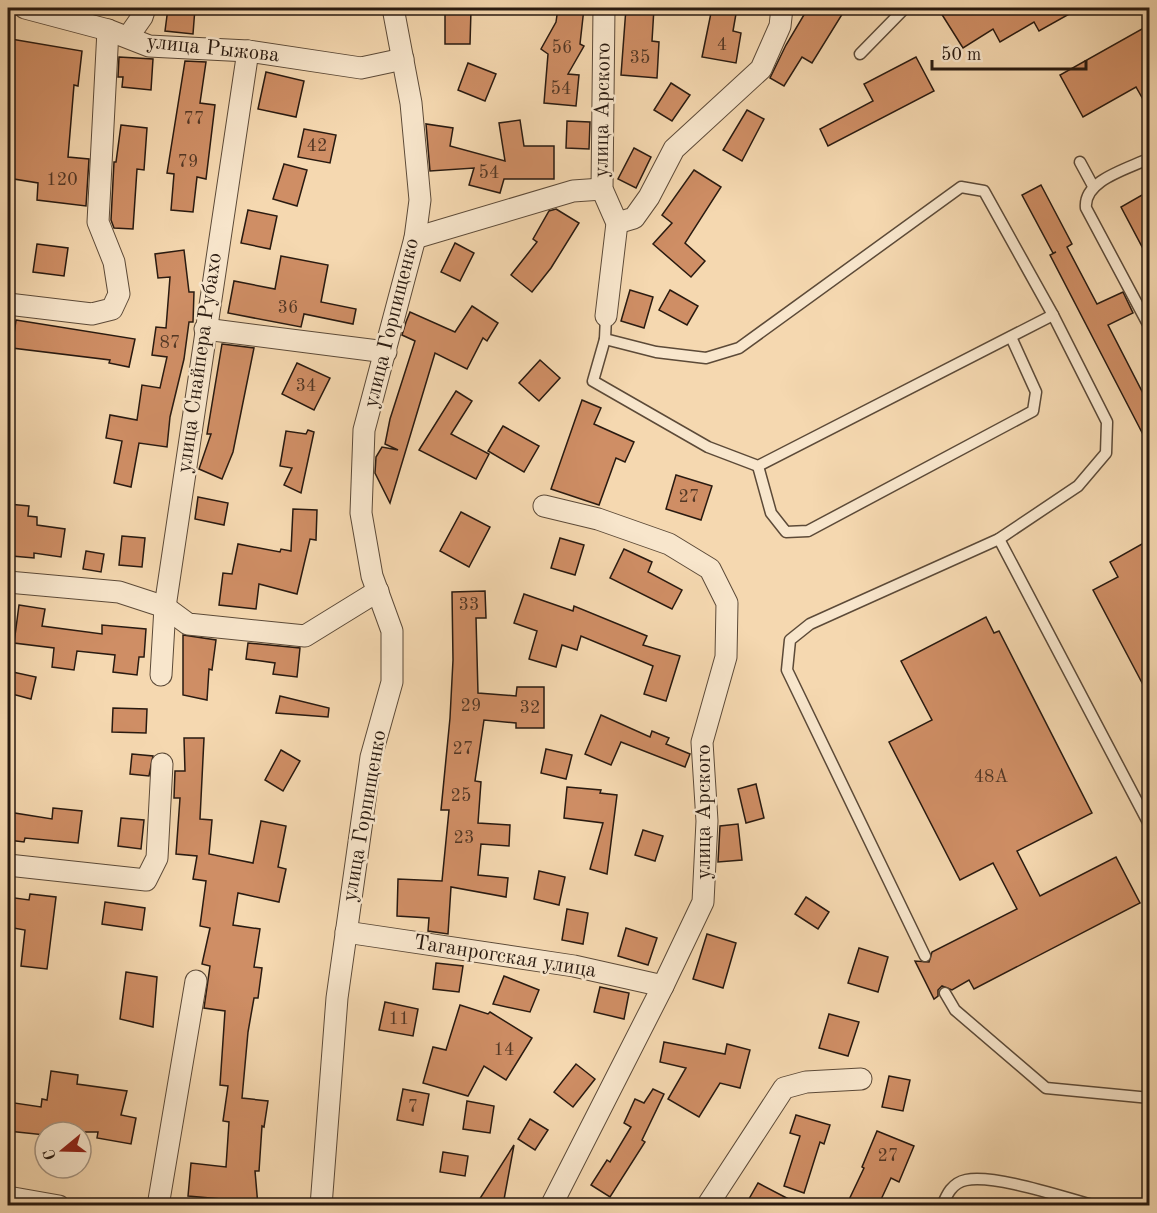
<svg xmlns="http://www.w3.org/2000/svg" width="1157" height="1213" viewBox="0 0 1157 1213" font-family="'Old Standard TT',serif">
	<rect width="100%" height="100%" fill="#f5d8b0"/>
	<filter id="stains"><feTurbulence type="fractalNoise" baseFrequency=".00333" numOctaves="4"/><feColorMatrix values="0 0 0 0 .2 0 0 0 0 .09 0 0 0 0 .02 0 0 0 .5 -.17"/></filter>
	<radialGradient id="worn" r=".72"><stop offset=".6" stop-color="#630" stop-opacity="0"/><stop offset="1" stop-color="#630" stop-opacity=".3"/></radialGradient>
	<g fill="#cf8e65" stroke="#291a10" stroke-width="1.5">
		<polygon points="168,8 195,8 193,34 165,31"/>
		<polygon points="558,8 584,8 580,44 584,46 568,74 579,75 576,106 544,103 548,54 541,49 556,22"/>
		<polygon points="626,8 654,8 652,41 659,42 657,78 621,75"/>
		<polygon points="712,8 737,8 733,31 741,33 736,63 702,57"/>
		<polygon points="808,8 846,8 812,63 802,57 784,86 770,78 786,45"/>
		<polygon points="951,8 1080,8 1039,31 1034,22 1000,42 993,29 963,48 941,13"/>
		<polygon points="445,9 471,10 470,44 445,44"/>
		<polygon points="1149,25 1149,110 1136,87 1083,117 1060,75"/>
		<polygon points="11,39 82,51 78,86 74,85 68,157 89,159 86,206 37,200 38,183 8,178 8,63"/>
		<polygon points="119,57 153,59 151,90 122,87 123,77 118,77"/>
		<polygon points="916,57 934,91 828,146 820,129 873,101 864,84"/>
		<polygon points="185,61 206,62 200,103 215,105 206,179 197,177 193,212 171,210 174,174 167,173"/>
		<polygon points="468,63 496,74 485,101 458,90"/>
		<polygon points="266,72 304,81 296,117 258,109"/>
		<polygon points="671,83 690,95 672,121 654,110"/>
		<polygon points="747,110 764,119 742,161 723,150"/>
		<polygon points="520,120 524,146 554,146 554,179 504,179 500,193 469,185 474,168 430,171 426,124 453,128 450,146 505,161 499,123"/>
		<polygon points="567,121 590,122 589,149 566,148"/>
		<polygon points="121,125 147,128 144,170 137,169 133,229 114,228 111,220 114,162 116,162"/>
		<polygon points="304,129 336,135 330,163 298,157"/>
		<polygon points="634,148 651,157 636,188 618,179"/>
		<polygon points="284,164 307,170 297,206 273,199"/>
		<polygon points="694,170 721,187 685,243 705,261 691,277 653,244 672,223 662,215"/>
		<polygon points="1041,185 1072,244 1067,247 1097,304 1123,292 1133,313 1108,325 1149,405 1149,446 1050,255 1056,252 1053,253 1022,195"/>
		<polygon points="1149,191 1149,260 1121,207"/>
		<polygon points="556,209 579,223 551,268 532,292 511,275 537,242 533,239 549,211"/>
		<polygon points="248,210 277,216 270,249 241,243"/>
		<polygon points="455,243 474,253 460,281 441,272"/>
		<polygon points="37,244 68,248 64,276 33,272"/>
		<polygon points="184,250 189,292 194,292 193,322 189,322 184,359 170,417 167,447 139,443 131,487 114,483 122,441 106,438 110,415 137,420 142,385 160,388 167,357 152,355 156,327 166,328 170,277 158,278 155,254"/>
		<polygon points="281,256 328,265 321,302 356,309 353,324 304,314 301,327 228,313 234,281 275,289"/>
		<polygon points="630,290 653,297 644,328 621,321"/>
		<polygon points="670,290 698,306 687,325 659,310"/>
		<polygon points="472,306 498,323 487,341 483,338 467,369 435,353 390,503 375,473 376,457 382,447 398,450 385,444 390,419 415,341 402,335 406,322 410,312 455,332"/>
		<polygon points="16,320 135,339 129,367 109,363 110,360 12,348"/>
		<polygon points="222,344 254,348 233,452 222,479 199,469 211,434 207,434"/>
		<polygon points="540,360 560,378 539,401 519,383"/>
		<polygon points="297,363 330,378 314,410 282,394"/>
		<polygon points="456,391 472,401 451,434 489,454 476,479 419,450"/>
		<polygon points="582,400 601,408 594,424 634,442 625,462 616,458 599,505 551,489"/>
		<polygon points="503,426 539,446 524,472 488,451"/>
		<polygon points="308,430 314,432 301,493 284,485 292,468 280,466 286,431 306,434"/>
		<polygon points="676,475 712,486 701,520 666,509"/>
		<polygon points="198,497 228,503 224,525 195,519"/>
		<polygon points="8,504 29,506 28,516 37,517 37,525 65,529 61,557 34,553 34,558 12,556 13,548 8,548"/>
		<polygon points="293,509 317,510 316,540 310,539 297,594 259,584 256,609 219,605 223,573 232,574 238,544 280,552 281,549 291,551"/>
		<polygon points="461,512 490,527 469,567 440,551"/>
		<polygon points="122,536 145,538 142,567 119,565"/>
		<polygon points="560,538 584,545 575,575 551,568"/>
		<polygon points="1149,540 1149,696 1093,590 1118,577 1110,562"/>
		<polygon points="624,549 652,562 648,572 682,590 672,609 610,578"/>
		<polygon points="86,551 104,554 101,572 83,569"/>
		<polygon points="485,591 486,618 476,618 478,693 516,696 517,687 544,687 544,728 516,728 516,723 484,720 475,781 481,782 478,823 510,825 509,846 481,844 478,875 508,878 506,897 451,887 448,934 428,931 429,918 397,916 398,879 442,881 449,810 441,810 450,718 453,660 452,592"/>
		<polygon points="524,594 573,611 574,606 647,636 643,645 680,656 666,701 644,694 653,666 581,636 577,650 562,645 556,667 529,659 537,631 514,623"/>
		<polygon points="19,605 45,609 42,626 102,634 102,625 146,629 144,657 139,657 137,675 113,672 115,655 77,651 74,670 52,667 54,648 14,643"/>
		<polygon points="986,617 994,633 999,631 1092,813 1017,851 1040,896 1116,857 1140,903 974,989 969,980 952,990 942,986 938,990 938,996 934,999 915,961 929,962 932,952 1017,909 993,863 960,880 889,742 932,720 901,661"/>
		<polygon points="183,635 216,640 212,670 209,669 207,700 183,695"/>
		<polygon points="248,643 300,648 297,677 273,674 275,663 246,659"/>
		<polygon points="8,671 36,677 31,699 8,693"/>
		<polygon points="280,696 329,708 328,717 276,713"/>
		<polygon points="113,708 147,709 146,733 112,732"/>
		<polygon points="601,715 650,737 652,731 669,738 666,744 690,754 685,767 621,742 611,765 585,754"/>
		<polygon points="184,738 204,738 200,819 212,820 209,854 253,863 261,821 286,826 278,867 286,869 279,902 238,893 233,925 260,929 254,967 262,968 258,998 254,998 248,1032 242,1098 268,1101 264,1127 262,1126 259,1171 255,1171 258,1206 232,1206 232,1200 188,1196 191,1163 226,1167 229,1122 223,1121 228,1086 220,1085 225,1011 204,1008 210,966 202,964 210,928 200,926 206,881 193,879 197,856 176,854 180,798 174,798 175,771 185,771"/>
		<polygon points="546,749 572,755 566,779 541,773"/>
		<polygon points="281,750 300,761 283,791 265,780"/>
		<polygon points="132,754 153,756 149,776 130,774"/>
		<polygon points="756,784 764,818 746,823 738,789"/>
		<polygon points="567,787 601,790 600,793 617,795 607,874 590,869 603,823 564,818"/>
		<polygon points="53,808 82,811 78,843 25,838 24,842 8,840 8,812 52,819"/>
		<polygon points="121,818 144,820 141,849 118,846"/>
		<polygon points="738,824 742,860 718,862 720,826"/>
		<polygon points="643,830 663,836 655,861 635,855"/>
		<polygon points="539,871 565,877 559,905 534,899"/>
		<polygon points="30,894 56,897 47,969 21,966 25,930 8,927 8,897 29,900"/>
		<polygon points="806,897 829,912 818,929 795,914"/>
		<polygon points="105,902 145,908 142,930 102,924"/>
		<polygon points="567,909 588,913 583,944 562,940"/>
		<polygon points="626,928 657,938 648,965 618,956"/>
		<polygon points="707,934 736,943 723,988 693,979"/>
		<polygon points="859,948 888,957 878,992 848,983"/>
		<polygon points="436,963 463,966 459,992 433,989"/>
		<polygon points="126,972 157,977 153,1027 120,1019"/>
		<polygon points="504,976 539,990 530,1012 493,1004"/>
		<polygon points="600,987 629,993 624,1019 594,1012"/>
		<polygon points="385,1002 418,1009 413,1036 379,1030"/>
		<polygon points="460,1005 488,1014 490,1012 532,1038 506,1080 484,1066 468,1096 423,1083 433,1047 446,1050"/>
		<polygon points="829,1014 859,1022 848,1056 819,1048"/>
		<polygon points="664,1042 725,1054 727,1044 750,1050 740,1088 720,1083 699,1117 668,1099 686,1068 660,1062"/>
		<polygon points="576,1064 595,1079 573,1107 554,1092"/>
		<polygon points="51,1071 78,1075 77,1084 127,1091 121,1115 136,1118 131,1144 97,1138 98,1132 45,1132 45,1135 8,1131 8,1102 41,1107 42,1099 47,1100"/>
		<polygon points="889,1076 910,1080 903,1111 882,1107"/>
		<polygon points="403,1089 429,1094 423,1125 397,1120"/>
		<polygon points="653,1089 664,1094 642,1140 645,1142 610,1197 591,1185 607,1160 610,1162 631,1127 624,1123 635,1099 644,1103"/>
		<polygon points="467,1101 494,1106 490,1133 463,1129"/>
		<polygon points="796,1115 830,1125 824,1144 820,1142 804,1193 784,1186 800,1136 790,1133"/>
		<polygon points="530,1119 548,1130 535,1150 518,1139"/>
		<polygon points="877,1131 914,1146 899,1182 891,1178 878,1206 846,1206 864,1168 862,1167"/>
		<polygon points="514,1145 503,1205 479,1200"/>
		<polygon points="443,1152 468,1156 465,1176 440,1172"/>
		<polygon points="758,1183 802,1206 745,1206"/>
	</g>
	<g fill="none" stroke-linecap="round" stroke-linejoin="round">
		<defs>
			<g id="lane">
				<polyline points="860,54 905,8"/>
				<path d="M 1150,158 C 1128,169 1083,180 1086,208 L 1150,328"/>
				<polyline points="1080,162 1093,186"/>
				<polyline points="606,316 605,339 593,381 708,447 758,466 1053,315"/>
				<polyline points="605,339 656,352 706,358 739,348 961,187 984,191 1053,315 1107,422 1106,453 1078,486 999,539 810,624 790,640 787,670 925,956"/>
				<polyline points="758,466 771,513 786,532 808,531 1033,411 1036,392 1011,337"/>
				<polyline points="999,539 1150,826"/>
				<polyline points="945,993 955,1010 1046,1088 1150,1098"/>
				<path d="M 942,1206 C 947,1194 952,1183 966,1180 C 996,1174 1065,1198 1096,1206"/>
			</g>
			<g id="street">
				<polyline points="25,8 108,30 149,46 248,51 361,68 403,59"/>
				<polyline points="604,8 602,189 617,223 606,316"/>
				<polyline points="128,37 142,17 145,8"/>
				<polyline points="617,223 634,218 649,197 674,149 761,69 780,26 782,8"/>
				<polyline points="415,238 573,191 602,189"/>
				<polyline points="8,304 92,314 112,309 119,294 114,262 98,222 108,30"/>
				<polyline points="205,329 386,352"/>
				<polyline points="544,506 598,519 669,544 710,569 727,603 726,657 702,742 707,821 703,902 663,986 551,1206"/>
				<polyline points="8,582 119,592 165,607 188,624 305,636 378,591"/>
				<polyline points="161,675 165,607 248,51"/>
				<polyline points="8,865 146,880 157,858 162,764"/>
				<polyline points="346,932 574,966 663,986"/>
				<polyline points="8,1197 59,1206"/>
				<polyline points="158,1206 196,981"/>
				<polyline points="321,1206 337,998 371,757 392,682 392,631 372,576 361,513 364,430 415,238 420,200 411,103 393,8"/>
				<polyline points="707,1206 784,1088 806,1082 861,1079"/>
			</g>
		</defs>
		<use href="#lane" stroke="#5c4a38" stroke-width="13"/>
		<use href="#street" stroke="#5c4a38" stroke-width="23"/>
		<use href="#lane" stroke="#f8e6cc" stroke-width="10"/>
		<use href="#street" stroke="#f8e6cc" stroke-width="21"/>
	</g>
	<g text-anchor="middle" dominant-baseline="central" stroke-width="5" stroke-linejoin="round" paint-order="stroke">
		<g font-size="18" fill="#523725">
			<text x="722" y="45">4</text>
			<text x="562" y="48">56</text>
			<text x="640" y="58">35</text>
			<text x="561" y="89">54</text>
			<text x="194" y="119">77</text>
			<text x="317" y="146">42</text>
			<text x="188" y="162">79</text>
			<text x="489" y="173">54</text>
			<text x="62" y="180">120</text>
			<text x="288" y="308">36</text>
			<text x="170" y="343">87</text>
			<text x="306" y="386">34</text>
			<text x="689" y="497">27</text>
			<text x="469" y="605">33</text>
			<text x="471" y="706">29</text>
			<text x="530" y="708">32</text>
			<text x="463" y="749">27</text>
			<text x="991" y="777">48А</text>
			<text x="461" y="796">25</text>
			<text x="464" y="838">23</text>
			<text x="399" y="1019">11</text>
			<text x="504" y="1050">14</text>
			<text x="413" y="1107">7</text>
			<text x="888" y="1156">27</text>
		</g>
		<g font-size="21" fill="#291a10" stroke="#f8e6cc">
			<text transform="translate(213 49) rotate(6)">улица Рыжова</text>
			<text transform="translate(603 110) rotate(-89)">улица Арского</text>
			<text transform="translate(392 323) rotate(-76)">улица Горпищенко</text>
			<text transform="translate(200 363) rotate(-82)">улица Снайпера Рубахо</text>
			<text transform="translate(704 812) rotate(-90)">улица Арского</text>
			<text transform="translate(365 816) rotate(-80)">улица Горпищенко</text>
			<text transform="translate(505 957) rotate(9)">Таганрогская улица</text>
		</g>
	</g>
	<rect width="1157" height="1213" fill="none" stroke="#f5d8b0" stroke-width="30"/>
	<rect x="9" y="9" width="1139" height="1195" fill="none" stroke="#291a10" stroke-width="3"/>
	<rect x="15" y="15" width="1127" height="1183" fill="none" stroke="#291a10" stroke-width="1.5"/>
	<g transform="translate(63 1150) rotate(251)"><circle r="28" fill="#f8e6cc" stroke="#a59481" stroke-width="1.5"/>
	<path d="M0-4.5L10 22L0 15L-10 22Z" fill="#8f2418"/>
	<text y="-9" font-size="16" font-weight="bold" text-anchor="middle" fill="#291a10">С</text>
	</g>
	<path d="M932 60v9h154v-9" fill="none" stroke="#291a10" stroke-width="3"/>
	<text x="941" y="60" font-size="18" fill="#291a10" stroke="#f8e6cc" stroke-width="4.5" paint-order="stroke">50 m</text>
	<rect width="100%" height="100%" filter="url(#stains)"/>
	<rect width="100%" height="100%" fill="url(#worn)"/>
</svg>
